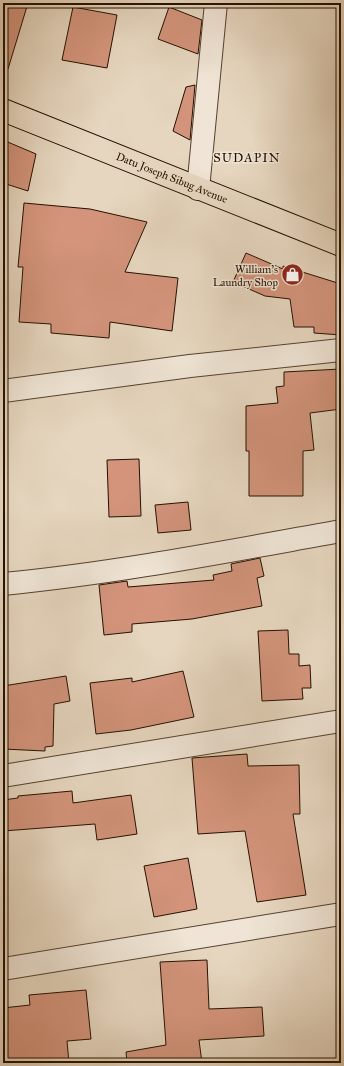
<svg xmlns="http://www.w3.org/2000/svg" width="344" height="1066" viewBox="0 0 344 1066" font-family="'IM FELL Great Primer',serif">
	<rect width="100%" height="100%" fill="#e6d6bf"/>
	<filter id="stains"><feTurbulence type="fractalNoise" baseFrequency=".005" numOctaves="4"/><feColorMatrix values="0 0 0 0 .2 0 0 0 0 .09 0 0 0 0 .02 0 0 0 .5 -.17"/></filter>
	<radialGradient id="worn" r=".72"><stop offset=".6" stop-color="#630" stop-opacity="0"/><stop offset="1" stop-color="#630" stop-opacity=".3"/></radialGradient>
	<g fill="#d3947b" stroke="#251000">
		<polygon points="3,3 28,3 8,69 3,68"/>
		<polygon points="73,7 117,15 107,68 62,60"/>
		<polygon points="169,7 202,20 198,54 158,39"/>
		<polygon points="195,85 190,140 173,131 186,87"/>
		<polygon points="3,140 36,154 28,191 3,183"/>
		<polygon points="24,203 90,209 147,222 125,272 178,278 172,331 110,322 109,338 51,333 51,324 19,322 23,267 18,267"/>
		<polygon points="246,253 283,269 283,266 341,284 341,335 314,333 314,327 294,327 290,299 265,296 233,282"/>
		<polygon points="341,369 341,409 310,413 314,450 303,451 303,496 249,496 249,451 246,451 246,406 278,403 276,387 284,386 284,372"/>
		<polygon points="139,459 141,516 109,517 107,460"/>
		<polygon points="188,502 191,530 158,533 155,505"/>
		<polygon points="260,558 264,576 257,578 262,606 192,619 132,624 132,632 104,635 99,585 127,581 128,587 214,580 213,575 232,571 231,564"/>
		<polygon points="288,630 289,654 299,654 299,666 310,665 311,688 302,688 303,699 262,701 258,631"/>
		<polygon points="183,671 194,717 131,730 96,734 90,683 132,678 132,682"/>
		<polygon points="66,676 70,701 54,704 53,746 45,747 45,751 3,749 3,686"/>
		<polygon points="247,754 248,766 299,765 300,814 293,814 306,895 257,902 245,831 198,834 192,758"/>
		<polygon points="72,791 73,803 131,795 137,834 97,840 95,824 3,831 3,800 18,798 18,796"/>
		<polygon points="188,858 197,909 154,917 144,866"/>
		<polygon points="207,960 209,1009 262,1007 264,1036 199,1040 202,1063 127,1063 126,1052 166,1045 160,962"/>
		<polygon points="86,990 91,1039 67,1041 69,1063 3,1063 3,1008 30,1005 29,995"/>
	</g>
	<g fill="none" stroke-linecap="round" stroke-linejoin="round">
		<defs>
			<g id="minor">
				<polyline points="198,189 216,3"/>
				<polyline points="3,391 190,366 341,350"/>
				<path d="M 3,584 C 117,573 229,551 341,531"/>
				<polyline points="3,776 341,721"/>
				<polyline points="3,969 341,914"/>
			</g>
			<g id="major">
				<path id="s1" d="M 3,110 L 341,245"/>
			</g>
		</defs>
		<use href="#minor" stroke="#554230" stroke-width="24"/>
		<use href="#major" stroke="#251000" stroke-width="24"/>
		<use href="#minor" stroke="#efe4d5" stroke-width="22"/>
		<use href="#major" stroke="#e6d6bf" stroke-width="22"/>
	</g>
	<defs>
		<symbol id="shop-disc" viewBox="-11 -11 22 22"><circle r="9.5" fill="#8f2418" stroke="#efe4d5"/><path d="M-5-2.5h2.3a2.7 3.5 0 0 1 5.4 0H5L5.5 6h-11ZM-1.5-2.5h3a1.5 2.3 0 0 0-3 0Z" fill="#fff"/></symbol>
	</defs>
	<g fill-rule="evenodd">
		<use href="#shop-disc" x="280" y="262" width="25" height="25"/>
	</g>
	<g text-anchor="middle" dominant-baseline="central" stroke-width="3" stroke-linejoin="round" paint-order="stroke">
		<g font-size="11" fill="#251000" stroke="#efe4d5">
			<text stroke="none"><textPath href="#s1" startOffset="182">Datu Joseph Sibug Avenue</textPath></text>
		</g>
		<g font-size="11" fill="#251000" stroke="#efe4d5" text-anchor="end">
			<text x="278" y="269">William’s<tspan x="278" dy="13">Laundry Shop</tspan></text>
		</g>
		<g font-size="13" letter-spacing="1" fill="#251000" stroke="#efe4d5">
			<text x="247" y="158">SUDAPIN</text>
		</g>
	</g>
	<rect width="344" height="1066" fill="none" stroke="#e6d6bf" stroke-width="16"/>
	<rect x="4" y="4" width="336" height="1058" fill="none" stroke="#251000" stroke-width="2"/>
	<rect x="8" y="8" width="328" height="1050" fill="none" stroke="#251000"/>
	<rect width="100%" height="100%" filter="url(#stains)"/>
	<rect width="100%" height="100%" fill="url(#worn)"/>
</svg>
